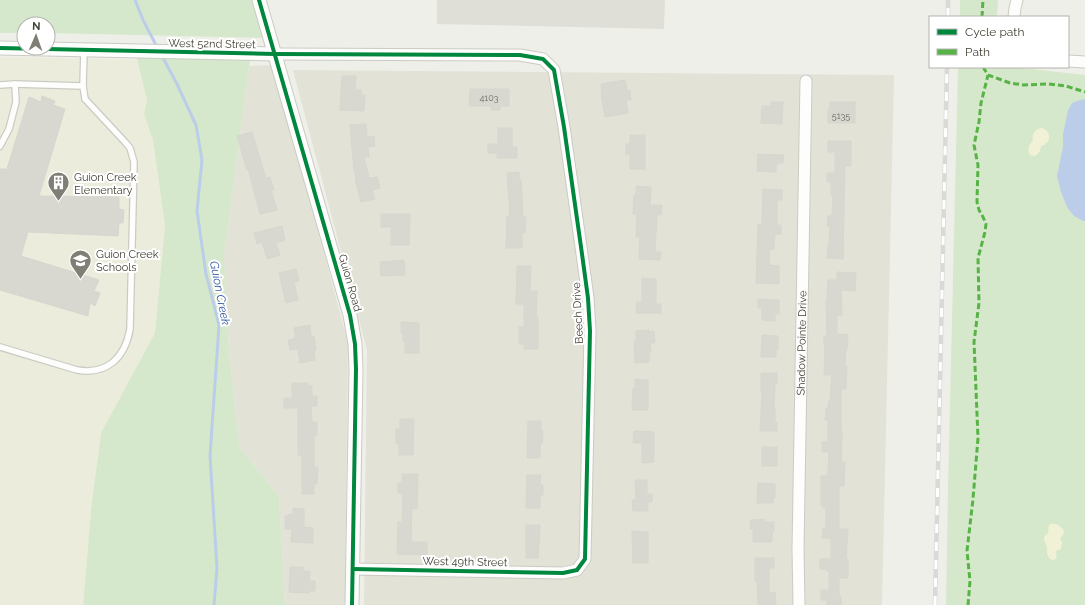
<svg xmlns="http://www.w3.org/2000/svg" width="1085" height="605" viewBox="0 0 1085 605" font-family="Raleway,sans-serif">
	<rect width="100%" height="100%" fill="#efefe9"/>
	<g fill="#e3e2d7">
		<polygon points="274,65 348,343 345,605 285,605 279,496 239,447 229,350 224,256 249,66"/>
		<polygon points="293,70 894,75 882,605 364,605 367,350"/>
	</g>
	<polygon fill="#dfded7" points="437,0 665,0 664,29 437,24"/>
	<polygon fill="#ececdc" points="0,57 137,60 147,100 165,225 155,334 101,433 91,510 83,605 0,605"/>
	<g fill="#d6e8cb">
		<polygon points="0,0 259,0 270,38 48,33 48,24 24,24 24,33 0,33"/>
		<polygon points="960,0 998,0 997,17 960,17"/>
		<polygon points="135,51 252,54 249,66 224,256 229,350 239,447 279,496 285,605 83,605 91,510 101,433 155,333 165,226 153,140 144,114 147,100"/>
		<polygon points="958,67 1022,67 1023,68 1085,75 1085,605 946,605 948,487"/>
	</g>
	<g fill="#f1f2d5">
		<path d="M 1041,128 C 1047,129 1050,134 1049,140 L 1044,145 L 1041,146 C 1040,153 1036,159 1029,154 C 1028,145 1029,146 1033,140 C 1031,134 1036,129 1041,128 Z"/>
		<path d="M 1051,524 C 1057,523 1061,527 1064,531 L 1063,535 L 1060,538 L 1062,543 L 1061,549 L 1056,551 C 1056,555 1058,557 1054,560 L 1050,559 L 1047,554 L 1047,547 L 1044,539 L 1044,537 L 1048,533 L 1049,525 Z"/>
	</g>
	<polygon fill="#bccdea" points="1085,99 1085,221 1083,221 1074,216 1067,207 1061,192 1057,176 1063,147 1063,134 1068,110 1072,103 1080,100"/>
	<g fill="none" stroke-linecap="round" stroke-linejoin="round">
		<g stroke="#bccdea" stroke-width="3">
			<polyline points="135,0 143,20 157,47"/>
			<polyline points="162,56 176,82 196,125 202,160 197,211 206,274 219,325 210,456 217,568 214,605"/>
		</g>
	</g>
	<g fill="#d8d8d1" stroke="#d7d6cf">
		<polygon points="342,76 356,76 355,90 361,90 361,95 365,95 364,111 340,110"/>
		<polygon points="625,80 627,90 630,90 631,100 626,100 628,113 605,117 601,94 602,94 601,84"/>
		<polygon points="470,89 509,89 509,106 500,106 500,110 491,110 491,106 469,106"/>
		<polygon points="42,96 55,101 53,105 65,109 39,196 119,197 119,209 124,210 123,223 119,223 118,236 28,232 21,256 99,280 94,291 100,293 95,306 90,303 88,316 0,290 0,169 7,169 29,97 41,102"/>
		<polygon points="771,102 783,102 782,124 761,123 762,106 771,106"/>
		<polygon points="830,102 855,102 855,123 828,123 828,109 830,109"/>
		<polygon points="366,124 367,137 374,136 375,146 368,147 369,157 364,157 369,178 377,177 380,188 372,190 375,199 361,202 355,179 356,178 354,170 350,125"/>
		<polygon points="498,128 512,128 512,147 517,147 517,158 497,158 497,153 488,153 488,144 498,144"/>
		<polygon points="252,132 266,178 270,177 274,190 271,190 277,210 260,214 248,169 247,170 237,136"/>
		<polygon points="630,135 645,135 645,169 630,169 630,154 626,154 626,144 630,144"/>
		<polygon points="828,141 851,141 851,166 845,166 843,259 827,258 828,246 829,246 830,226 827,226 828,216 832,216 833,195 831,195 831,182 827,182 827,173 835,173 835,152 828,152"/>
		<polygon points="758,154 784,155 783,163 778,163 778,165 776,165 776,172 757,171"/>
		<polygon points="519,172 519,180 521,180 523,217 526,217 525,233 522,233 522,248 506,248 507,216 510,216 507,173"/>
		<polygon points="636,186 651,187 650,205 662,205 661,215 657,215 655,252 661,252 660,260 639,259 640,237 636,237 637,214 633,214 634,195 636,195"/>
		<polygon points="763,189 782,190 782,200 777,200 777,225 781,225 781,234 775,234 774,249 770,249 769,265 779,266 779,284 756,283 758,224 762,225"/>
		<polygon points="381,214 410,214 409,245 391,245 391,227 381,227"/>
		<polygon points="282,226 285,240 276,243 280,255 267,259 262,242 257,244 254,233"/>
		<polygon points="404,260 405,275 381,276 380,262"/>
		<polygon points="517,266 531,266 530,291 537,291 536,317 538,317 538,349 524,349 524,344 519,344 519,327 524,327 524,304 516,304"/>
		<polygon points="296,269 299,281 294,282 298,300 286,303 279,273"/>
		<polygon points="837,272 856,273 855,291 841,290 842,315 837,315 837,334 848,335 847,349 846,349 845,366 847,366 846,389 841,389 841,431 842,431 841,462 845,462 844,486 839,486 839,529 848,529 846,559 848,559 848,578 839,578 839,596 841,596 841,605 827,605 827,600 821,600 821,590 829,590 829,571 827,571 827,569 820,569 820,559 831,559 831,538 822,538 823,528 826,528 826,508 823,508 823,506 821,506 821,476 828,476 828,471 829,452 822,452 822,442 828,442 828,420 825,420 826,408 828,408 829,400 830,401 832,375 824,375 825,346 824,346 824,336 827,336 826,301 827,301 828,280 837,280"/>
		<polygon points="642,278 656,279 656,304 661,304 661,313 636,313 637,302 642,302"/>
		<polygon points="758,299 779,300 779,314 775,314 775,321 762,320 762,308 758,308"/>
		<polygon points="401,322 419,323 419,353 405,353 405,341 403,341 403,333 401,333"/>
		<polygon points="310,325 311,336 314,336 316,350 314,350 315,360 300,363 298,349 290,350 288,340 296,338 294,328"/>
		<polygon points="649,330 649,332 654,331 655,343 650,343 651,352 649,352 649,362 635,363 634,341 636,341 636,331"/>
		<polygon points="762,335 778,336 778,350 776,350 776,357 761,357"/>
		<polygon points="761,373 777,373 777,384 775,384 774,407 775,408 775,422 777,422 777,431 760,431 762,393 761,393"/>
		<polygon points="635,379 648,380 648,410 632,410 633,388 635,389"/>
		<polygon points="292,383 308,383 308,386 312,386 312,396 317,396 317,406 311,406 312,422 317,422 317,435 314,435 314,467 318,467 317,484 314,484 314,494 302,494 302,455 298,455 298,408 284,408 284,398 292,398"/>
		<polygon points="400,419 414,419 413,455 399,455 399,444 396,443 396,429 400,429"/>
		<polygon points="528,421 541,421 541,431 543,431 542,444 540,444 540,458 527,458"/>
		<polygon points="634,431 654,432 654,462 642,463 642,443 633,443"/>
		<rect x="762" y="447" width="15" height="19"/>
		<polygon points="402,474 418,474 417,509 412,508 411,542 427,542 427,555 397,554 398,522 402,522 403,497 402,497 402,493 398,493 398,483 402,483"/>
		<polygon points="527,475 541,475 540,485 543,485 543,495 540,495 540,508 526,508"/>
		<polygon points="635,480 647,480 647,494 652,494 652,502 648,502 648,511 633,511 632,500 636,500"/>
		<polygon points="758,483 775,484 775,498 773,498 773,503 757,503"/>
		<polygon points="293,508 304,509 304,527 313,528 313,543 291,542 292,529 285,529 285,516 288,516 289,514 293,514"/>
		<polygon points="764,519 764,522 774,522 774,532 772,532 772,542 753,542 753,529 750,529 751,520"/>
		<polygon points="526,525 540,525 538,558 526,558"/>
		<polygon points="632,531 648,532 648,563 633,563"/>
		<polygon points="755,558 774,558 774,568 769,568 769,593 775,592 776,605 758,605 757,581 755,581"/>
		<polygon points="290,567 303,567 303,571 310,571 309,581 315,581 315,591 309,591 309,593 289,592"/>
	</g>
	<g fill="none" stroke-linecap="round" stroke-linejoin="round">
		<defs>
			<g id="service">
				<polyline points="15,84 83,86"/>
				<polyline points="0,85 15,84 16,102 9,129 0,146"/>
				<path d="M 0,347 L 77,370 C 107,375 125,358 130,329 L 134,162 L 130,148 L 125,142 L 85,99 L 83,86 L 84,50"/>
			</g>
			<g id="minor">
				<polyline points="1014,17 1015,8 1017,0"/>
				<polyline points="275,54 520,55 543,59 554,70 564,127 582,254 588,298 590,331 585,559 577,570 563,573 353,569"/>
				<polyline points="1068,61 1085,62"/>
				<path id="s1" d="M 799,605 L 798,549 L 806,81"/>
			</g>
			<g id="tertiary">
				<polyline points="259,0 350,315 355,344 356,369 352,605"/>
				<polyline points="0,48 275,54"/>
			</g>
		</defs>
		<use href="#service" stroke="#cbcbc5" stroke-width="8"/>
		<use href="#minor" stroke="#cbcbc5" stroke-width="13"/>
		<use href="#tertiary" stroke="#cbcbc5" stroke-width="15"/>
		<use href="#service" stroke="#fdfdfc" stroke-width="5.5"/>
		<use href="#minor" stroke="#fdfdfc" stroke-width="11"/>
		<use href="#tertiary" stroke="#fdfdfc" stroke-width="13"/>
		<defs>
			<g id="rail">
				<polyline points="948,17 948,0"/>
				<polyline points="935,605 947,67"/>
			</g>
		</defs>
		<use href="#rail" stroke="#d9d9d8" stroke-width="4.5"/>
		<use href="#rail" stroke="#fff" stroke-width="3" stroke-dasharray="9" stroke-linecap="butt"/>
		<g stroke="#57b346" stroke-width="3" stroke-dasharray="6 3" stroke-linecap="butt">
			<polyline points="982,17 983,0"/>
			<polyline points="983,67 988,75 1010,83 1024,85 1048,84 1066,86 1085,92"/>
			<polyline points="968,605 970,581 967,551 973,499 978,438 974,342 979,303 978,258 985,232 986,224 983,217 979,210 977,202 978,165 974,145 979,122 981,103 988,75"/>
		</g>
		<defs>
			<g id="cycleway">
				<polyline points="259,0 350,315 355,344 356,369 352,605"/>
				<polyline points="0,48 275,54 520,55 543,59 554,70 564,127 582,254 588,298 590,331 585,559 577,570 563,573 353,569"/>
			</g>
		</defs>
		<use href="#cycleway" stroke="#fff" stroke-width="6"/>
		<use href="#cycleway" stroke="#00873e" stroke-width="4"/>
	</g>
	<defs>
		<symbol id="building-pin" viewBox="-11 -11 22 30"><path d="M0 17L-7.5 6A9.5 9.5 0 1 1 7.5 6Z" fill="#807f75" stroke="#fff"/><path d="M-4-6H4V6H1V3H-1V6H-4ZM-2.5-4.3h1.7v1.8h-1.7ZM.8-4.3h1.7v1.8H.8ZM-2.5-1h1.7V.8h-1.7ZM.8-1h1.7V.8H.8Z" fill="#fff"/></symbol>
		<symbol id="school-pin" viewBox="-11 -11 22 30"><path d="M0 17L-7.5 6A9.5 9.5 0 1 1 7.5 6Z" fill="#807f75" stroke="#fff"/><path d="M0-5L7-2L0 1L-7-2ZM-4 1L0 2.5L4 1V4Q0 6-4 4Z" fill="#fff"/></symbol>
	</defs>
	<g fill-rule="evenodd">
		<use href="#building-pin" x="46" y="170" width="25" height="34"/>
		<use href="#school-pin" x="68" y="248" width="25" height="34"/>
	</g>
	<g text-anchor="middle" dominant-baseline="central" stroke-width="4" stroke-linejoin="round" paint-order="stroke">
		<g font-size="9" fill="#6a685e">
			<text x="489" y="98">4103</text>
			<text x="841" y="116">5135</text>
		</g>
		<g font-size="11" fill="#444236" stroke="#fff">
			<text transform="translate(212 44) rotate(1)">West 52nd Street</text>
			<text transform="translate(350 283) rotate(74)">Guion Road</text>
			<text transform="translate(578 313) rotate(-93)">Beech Drive</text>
			<text stroke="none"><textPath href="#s1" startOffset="262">Shadow Pointe Drive</textPath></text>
			<text transform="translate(465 562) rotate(1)">West 49th Street</text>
		</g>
		<g font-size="11" fill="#444236" stroke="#fff" text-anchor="start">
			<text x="74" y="177">Guion Creek<tspan x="74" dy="13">Elementary</tspan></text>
			<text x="96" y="254">Guion Creek<tspan x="96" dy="13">Schools</tspan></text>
		</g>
		<g font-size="12" font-style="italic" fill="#375da7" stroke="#fff">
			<text transform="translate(220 293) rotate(79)">Guion Creek</text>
		</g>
	</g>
	<rect x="929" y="16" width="140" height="52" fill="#ffffff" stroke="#b4b3af"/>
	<rect x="937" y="29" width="20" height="6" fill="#00873e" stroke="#b4b3af"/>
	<text x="965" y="36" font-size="12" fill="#444236">Cycle path</text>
	<rect x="937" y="49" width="20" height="6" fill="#57b346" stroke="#b4b3af"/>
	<text x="965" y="56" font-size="12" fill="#444236">Path</text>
	<g transform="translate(36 36) rotate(2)"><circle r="19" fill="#ffffff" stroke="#b4b3af"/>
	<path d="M0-3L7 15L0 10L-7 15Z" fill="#807f75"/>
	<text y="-6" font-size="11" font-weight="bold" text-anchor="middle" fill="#444236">N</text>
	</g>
</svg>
